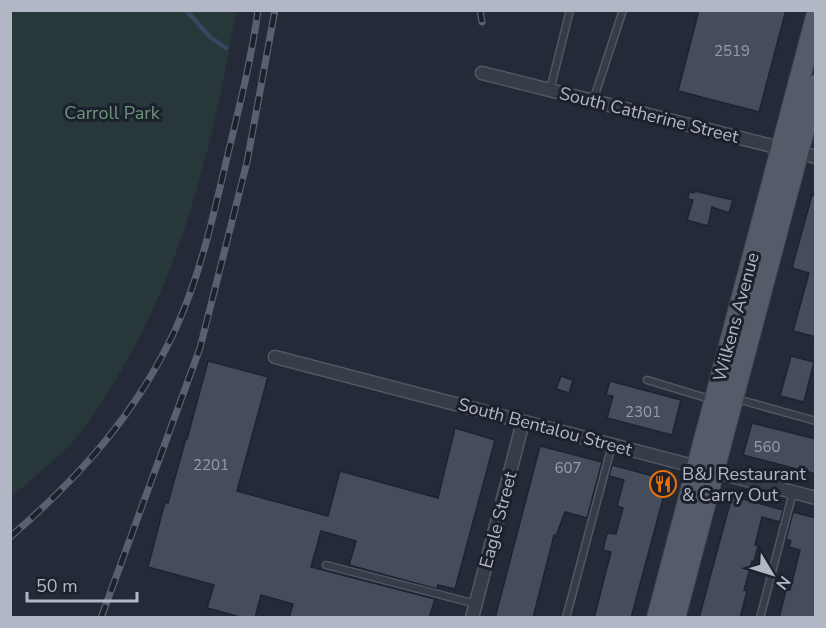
<svg xmlns="http://www.w3.org/2000/svg" width="826" height="628" viewBox="0 0 826 628" font-family="'Nunito Sans',sans-serif">
	<rect width="100%" height="100%" fill="#242a38"/>
	<path fill="#27373a" d="M 10,11 L 236,11 C 214,140 183,271 113,384 C 100,405 85,429 68,447 C 50,465 29,480 11,498 Z"/>
	<g fill="none" stroke-linecap="round" stroke-linejoin="round">
		<polyline stroke="#3a4660" stroke-width="4.5" points="186,10 210,37 226,48"/>
	</g>
	<g fill="#454d5d" stroke="#1e232f" stroke-width="1.5">
		<polygon points="699,10 786,10 759,112 678,91"/>
		<polygon points="695,191 733,200 729,213 712,207 708,226 687,220 693,200 688,199 689,192 694,193"/>
		<polygon points="812,195 816,196 816,337 793,331 809,273 792,268"/>
		<polygon points="791,356 814,362 804,402 780,396"/>
		<polygon points="208,361 268,377 237,491 328,516 340,471 438,498 455,428 495,440 455,589 438,585 437,589 349,565 356,541 321,531 311,567 435,599 429,618 289,618 293,604 261,595 255,618 244,618 207,608 214,585 148,567 165,502 168,503 186,438 187,439"/>
		<polygon points="561,376 573,380 569,393 556,389"/>
		<polygon points="610,381 681,400 672,435 607,418 613,396 606,395"/>
		<polygon points="752,423 816,439 816,474 743,455"/>
		<polygon points="540,446 602,462 587,518 565,512 556,536 554,535 533,618 495,618"/>
		<polygon points="612,465 668,480 631,618 594,618 611,552 603,550 607,533 616,534 623,508 617,506 624,480 609,476"/>
		<polygon points="732,496 783,510 780,522 762,517 755,545 758,546 754,562 752,561 744,590 747,591 740,618 699,618"/>
		<polygon points="793,512 816,518 816,618 779,618 786,590 790,590 800,550 789,547 791,541 786,539"/>
	</g>
	<g fill="none" stroke-linecap="round" stroke-linejoin="round">
		<defs>
			<g id="service">
				<polyline points="550,90 570,10"/>
				<polyline points="593,101 623,10"/>
				<polyline points="647,380 713,400"/>
				<polyline points="737,399 816,421"/>
				<polyline points="326,565 476,604"/>
				<polyline points="566,618 612,445"/>
				<polyline points="760,618 793,492"/>
			</g>
			<g id="minor">
				<polyline points="482,73 816,157"/>
				<polyline points="275,357 816,498"/>
				<polyline points="472,618 523,422"/>
			</g>
			<g id="primary">
				<polyline points="657,618 816,17"/>
				<polyline points="675,618 816,85"/>
			</g>
		</defs>
		<use href="#service" stroke="#525764" stroke-width="9"/>
		<use href="#minor" stroke="#525764" stroke-width="15"/>
		<use href="#primary" stroke="#404552" stroke-width="22"/>
		<use href="#service" stroke="#373c49" stroke-width="6"/>
		<use href="#minor" stroke="#373c49" stroke-width="12"/>
		<use href="#primary" stroke="#555b69" stroke-width="20"/>
		<defs>
			<g id="rail">
				<polyline points="480,10 482,22"/>
				<path d="M 10,537 C 80,477 137,413 176,328 C 200,275 213,218 226,162 C 238,112 251,62 258,10"/>
				<polyline points="101,618 200,348 247,162 275,10"/>
			</g>
		</defs>
		<use href="#rail" stroke="#59606f" stroke-width="7"/>
		<use href="#rail" stroke="#1c212d" stroke-width="4.5" stroke-dasharray="14" stroke-linecap="butt"/>
	</g>
	<defs>
		<symbol id="restaurant-ring" viewBox="-11 -11 22 22"><circle r="9.5" fill="#1c212d" stroke="#e8710a" stroke-width="1.5"/><path d="M-5-6h1v4h1v-4h1v4h1v-4h1v5L-1.5 .5V6h-2V.5L-5-1ZM5-6V6H3V1.5H1.5Q1.5-4 5-6Z" fill="#e8710a"/></symbol>
	</defs>
	<g fill-rule="evenodd">
		<use href="#restaurant-ring" x="648" y="469" width="30" height="30"/>
	</g>
	<g text-anchor="middle" dominant-baseline="central" stroke-width="6" stroke-linejoin="round" paint-order="stroke">
		<g font-size="15" fill="#979cab">
			<text x="732" y="51">2519</text>
			<text x="643" y="412">2301</text>
			<text x="767" y="447">560</text>
			<text x="211" y="465">2201</text>
			<text x="568" y="468">607</text>
		</g>
		<g font-size="18" fill="#6b9479" stroke="#1c212d">
			<text x="112" y="113">Carroll Park</text>
		</g>
		<g font-size="18" fill="#b2b7c5" stroke="#1c212d">
			<text transform="translate(649 115) rotate(14)">South Catherine Street</text>
			<text transform="translate(736 317) rotate(-75)">Wilkens Avenue</text>
			<text transform="translate(545 427) rotate(15)">South Bentalou Street</text>
			<text transform="translate(498 520) rotate(-75)">Eagle Street</text>
		</g>
		<g font-size="18" fill="#b2b7c5" stroke="#1c212d" text-anchor="start">
			<text x="682" y="474">B&amp;J Restaurant<tspan x="682" dy="21">&amp; Carry Out</tspan></text>
		</g>
	</g>
	<rect width="826" height="628" fill="none" stroke="#b2b7c5" stroke-width="24"/>
	<g transform="translate(772 574) rotate(128)" stroke="#1c212d" stroke-width="4.5" paint-order="stroke">
	<path d="M0-4.5L10 22L0 15L-10 22Z" fill="#b2b7c5"/>
	<text y="-9" font-size="16" font-weight="bold" text-anchor="middle" fill="#b2b7c5">N</text>
	</g>
	<path d="M27 592v9h110v-9" fill="none" stroke="#b2b7c5" stroke-width="3"/>
	<text x="36" y="592" font-size="18" fill="#b2b7c5" stroke="#1c212d" stroke-width="4.5" paint-order="stroke">50 m</text>
</svg>
